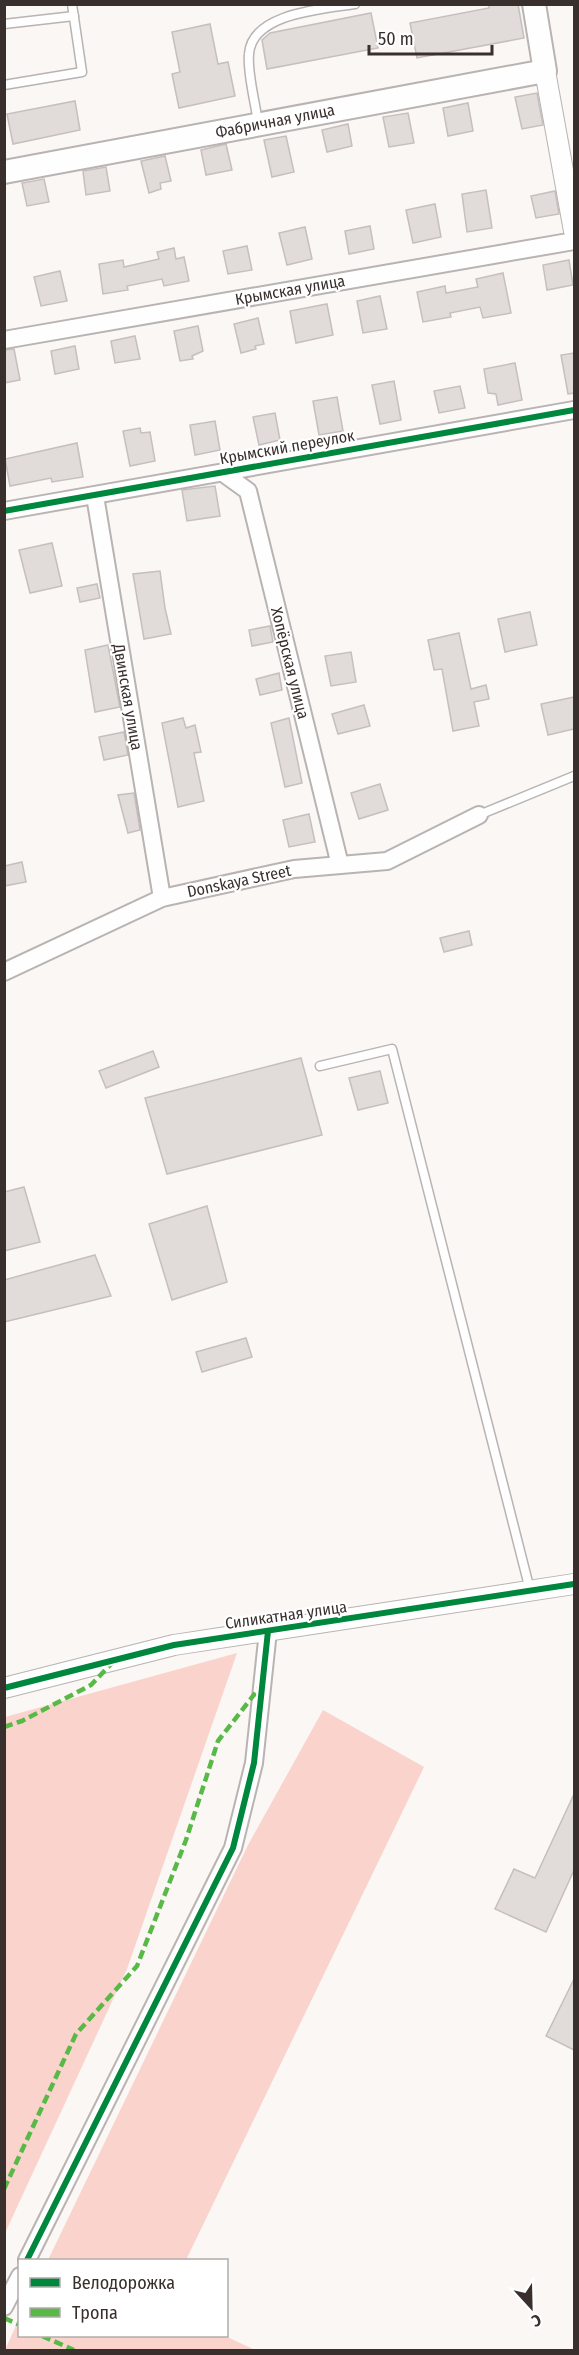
<svg xmlns="http://www.w3.org/2000/svg" width="579" height="2355" viewBox="0 0 579 2355" font-family="'Fira Sans Condensed',sans-serif">
	<rect width="100%" height="100%" fill="#faf7f5"/>
	<g fill="#f9d3cc">
		<polygon points="237,1653 127,1969 5,2233 5,1717"/>
		<polygon points="323,1710 424,1767 186,2260 48,2260 248,1845"/>
		<polygon points="19,2319 20,2336 225,2336 255,2350 5,2350"/>
	</g>
	<g fill="#e1dbd9" stroke="#c6bfbd" stroke-width="1.5">
		<polygon points="489,4 518,4 524,38 417,58 410,23 489,8"/>
		<polygon points="371,13 378,48 267,69 262,40 270,33"/>
		<polygon points="210,24 218,64 228,62 235,96 179,108 172,74 180,72 172,32"/>
		<polygon points="537,93 543,125 522,129 515,97"/>
		<polygon points="75,101 80,130 13,144 7,114"/>
		<polygon points="468,103 473,131 448,136 443,108"/>
		<polygon points="408,113 414,143 389,147 383,117"/>
		<polygon points="348,124 352,146 327,152 322,130"/>
		<polygon points="286,136 294,172 272,177 264,140"/>
		<polygon points="226,144 232,170 206,175 201,150"/>
		<polygon points="165,156 171,181 160,183 161,189 149,193 141,161"/>
		<polygon points="106,167 110,191 86,195 83,171"/>
		<polygon points="44,179 49,202 27,206 22,183"/>
		<polygon points="486,190 492,228 467,232 462,194"/>
		<polygon points="555,191 559,214 536,218 531,196"/>
		<polygon points="435,204 441,237 413,243 406,210"/>
		<polygon points="370,226 374,249 349,254 345,231"/>
		<polygon points="305,227 312,259 287,265 279,233"/>
		<polygon points="247,246 252,270 228,274 223,251"/>
		<polygon points="174,248 176,259 184,257 189,281 164,286 162,279 127,286 128,290 103,294 99,264 123,260 124,267 159,259 157,252"/>
		<polygon points="569,260 573,285 547,290 543,265"/>
		<polygon points="60,271 67,301 41,306 34,277"/>
		<polygon points="503,273 511,313 483,318 480,307 450,313 451,317 423,322 417,292 445,286 446,293 478,287 476,279"/>
		<polygon points="380,296 387,329 363,333 357,301"/>
		<polygon points="327,304 333,335 296,343 290,311"/>
		<polygon points="258,318 264,344 255,346 256,349 241,353 234,324"/>
		<polygon points="198,326 203,351 192,356 193,359 180,361 174,331"/>
		<polygon points="135,336 140,359 115,363 111,341"/>
		<polygon points="75,346 79,369 55,374 51,351"/>
		<polygon points="14,349 20,380 4,383 4,350"/>
		<polygon points="574,353 574,393 568,394 561,355"/>
		<polygon points="515,363 522,400 498,405 496,394 488,393 484,369"/>
		<polygon points="394,381 401,420 380,424 372,385"/>
		<polygon points="460,386 465,408 439,413 434,391"/>
		<polygon points="337,397 343,431 319,435 313,401"/>
		<polygon points="275,413 280,440 259,445 253,417"/>
		<polygon points="215,421 220,450 195,455 190,425"/>
		<polygon points="140,428 141,433 150,432 155,461 130,466 123,431"/>
		<polygon points="77,443 83,477 52,482 51,478 10,486 5,459"/>
		<polygon points="215,486 220,516 187,521 182,490"/>
		<polygon points="52,543 62,586 30,593 19,550"/>
		<polygon points="160,571 165,608 171,634 144,639 133,574"/>
		<polygon points="97,584 100,598 80,602 77,588"/>
		<polygon points="530,612 537,645 505,652 498,619"/>
		<polygon points="270,626 273,642 252,646 249,630"/>
		<polygon points="459,633 471,689 486,685 489,699 474,702 479,726 453,731 442,669 434,670 428,640"/>
		<polygon points="108,645 120,707 95,712 85,650"/>
		<polygon points="351,652 356,682 331,686 325,656"/>
		<polygon points="279,673 282,690 260,695 256,679"/>
		<polygon points="574,697 574,729 548,735 541,704"/>
		<polygon points="364,705 370,726 338,734 332,714"/>
		<polygon points="183,718 186,728 195,725 201,752 194,753 204,801 178,807 162,723"/>
		<polygon points="289,718 302,783 285,787 271,723"/>
		<polygon points="124,732 128,755 104,760 99,737"/>
		<polygon points="380,784 388,810 359,819 351,793"/>
		<polygon points="134,793 140,830 128,833 118,795"/>
		<polygon points="309,814 315,842 289,847 283,820"/>
		<polygon points="22,862 26,882 4,886 4,866"/>
		<polygon points="469,931 472,945 444,952 440,938"/>
		<polygon points="153,1051 159,1067 106,1088 99,1071"/>
		<polygon points="301,1058 322,1135 167,1174 145,1098"/>
		<polygon points="380,1071 388,1103 358,1110 349,1078"/>
		<polygon points="24,1187 40,1242 4,1251 4,1192"/>
		<polygon points="207,1206 227,1282 172,1300 149,1224"/>
		<polygon points="95,1255 111,1296 4,1322 4,1280"/>
		<polygon points="246,1338 252,1357 202,1372 196,1352"/>
		<polygon points="574,1794 574,1870 546,1932 495,1909 514,1869 535,1878"/>
		<polygon points="574,1979 574,2050 546,2036"/>
	</g>
	<g fill="none" stroke-linecap="round" stroke-linejoin="round">
		<defs>
			<g id="service">
				<polyline points="4,24 74,16"/>
				<polyline points="4,85 82,72 72,4"/>
				<path d="M 258,124 C 256,104 247,74 249,54 C 252,13 323,9 355,4"/>
				<polyline points="479,815 574,776"/>
				<polyline points="320,1066 392,1049 530,1590"/>
			</g>
			<g id="minor">
				<polyline points="4,340 574,241"/>
				<polyline points="223,473 248,491 340,865"/>
				<polyline points="95,496 162,898"/>
				<polyline points="4,511 574,410"/>
				<polyline points="4,972 162,898 294,869 387,861 479,815"/>
				<polyline points="27,2260 233,1848 254,1763 268,1631"/>
				<polyline points="4,2307 20,2276"/>
			</g>
			<g id="tertiary">
				<polyline points="545,71 574,231"/>
				<polyline points="4,1688 174,1645 574,1584"/>
			</g>
			<polyline id="secondary" points="4,172 545,71 534,4"/>
		</defs>
		<use href="#service" stroke="#b9b3b1" stroke-width="11"/>
		<use href="#minor" stroke="#b9b3b1" stroke-width="20"/>
		<use href="#tertiary" stroke="#b9b3b1" stroke-width="22"/>
		<use href="#secondary" stroke="#b9b3b1" stroke-width="26"/>
		<use href="#service" stroke="#fefefe" stroke-width="8"/>
		<use href="#minor" stroke="#fefefe" stroke-width="16"/>
		<use href="#tertiary" stroke="#fefefe" stroke-width="20"/>
		<use href="#secondary" stroke="#fefefe" stroke-width="22"/>
		<g stroke="#58b947" stroke-width="4.5" stroke-dasharray="9 4.5" stroke-linecap="butt">
			<polyline points="4,1727 22,1721 91,1685 112,1663"/>
			<polyline points="4,2189 76,2034 137,1966 186,1840 218,1741 260,1687"/>
			<polyline points="4,2318 20,2325"/>
			<polyline points="42,2336 74,2350"/>
		</g>
		<defs>
			<g id="cycleway">
				<polyline points="4,511 574,410"/>
				<polyline points="4,1688 174,1645 574,1584"/>
				<polyline points="27,2260 233,1848 254,1763 268,1631"/>
			</g>
		</defs>
		<use href="#cycleway" stroke="#fff" stroke-width="10"/>
		<use href="#cycleway" stroke="#00873e" stroke-width="6"/>
	</g>
	<g text-anchor="middle" dominant-baseline="central" stroke-width="4.5" stroke-linejoin="round" paint-order="stroke">
		<g font-size="16" fill="#392f2d" stroke="#fff">
			<text transform="translate(275 121) rotate(-11)">Фабричная улица</text>
			<text transform="translate(290 290) rotate(-10)">Крымская улица</text>
			<text transform="translate(287 447) rotate(-10)">Крымский переулок</text>
			<text transform="translate(290 663) rotate(76)">Хопёрская улица</text>
			<text transform="translate(128 697) rotate(80)">Двинская улица</text>
			<text transform="translate(239 881) rotate(-12)">Donskaya Street</text>
			<text transform="translate(286 1615) rotate(-8)">Силикатная улица</text>
		</g>
	</g>
	<rect width="579" height="2355" fill="none" stroke="#392f2d" stroke-width="12"/>
	<rect x="18" y="2259" width="210" height="78" fill="#ffffff" stroke="#b0acab" stroke-width="1.5"/>
	<rect x="30" y="2278" width="30" height="9" fill="#00873e" stroke="#b0acab" stroke-width="1.5"/>
	<text x="72" y="2289" font-size="18" fill="#392f2d">Велодорожка</text>
	<rect x="30" y="2308" width="30" height="9" fill="#58b947" stroke="#b0acab" stroke-width="1.5"/>
	<text x="72" y="2319" font-size="18" fill="#392f2d">Тропа</text>
	<g transform="translate(531 2307) rotate(158)" stroke="#ffffff" stroke-width="4.5" paint-order="stroke">
	<path d="M0-4.5L10 22L0 15L-10 22Z" fill="#392f2d"/>
	<text y="-9" font-size="16" font-weight="bold" text-anchor="middle" fill="#392f2d">С</text>
	</g>
	<path d="M369 45v9h123v-9" fill="none" stroke="#392f2d" stroke-width="3"/>
	<text x="378" y="45" font-size="18" fill="#392f2d" stroke="#ffffff" stroke-width="4.5" paint-order="stroke">50 m</text>
</svg>
